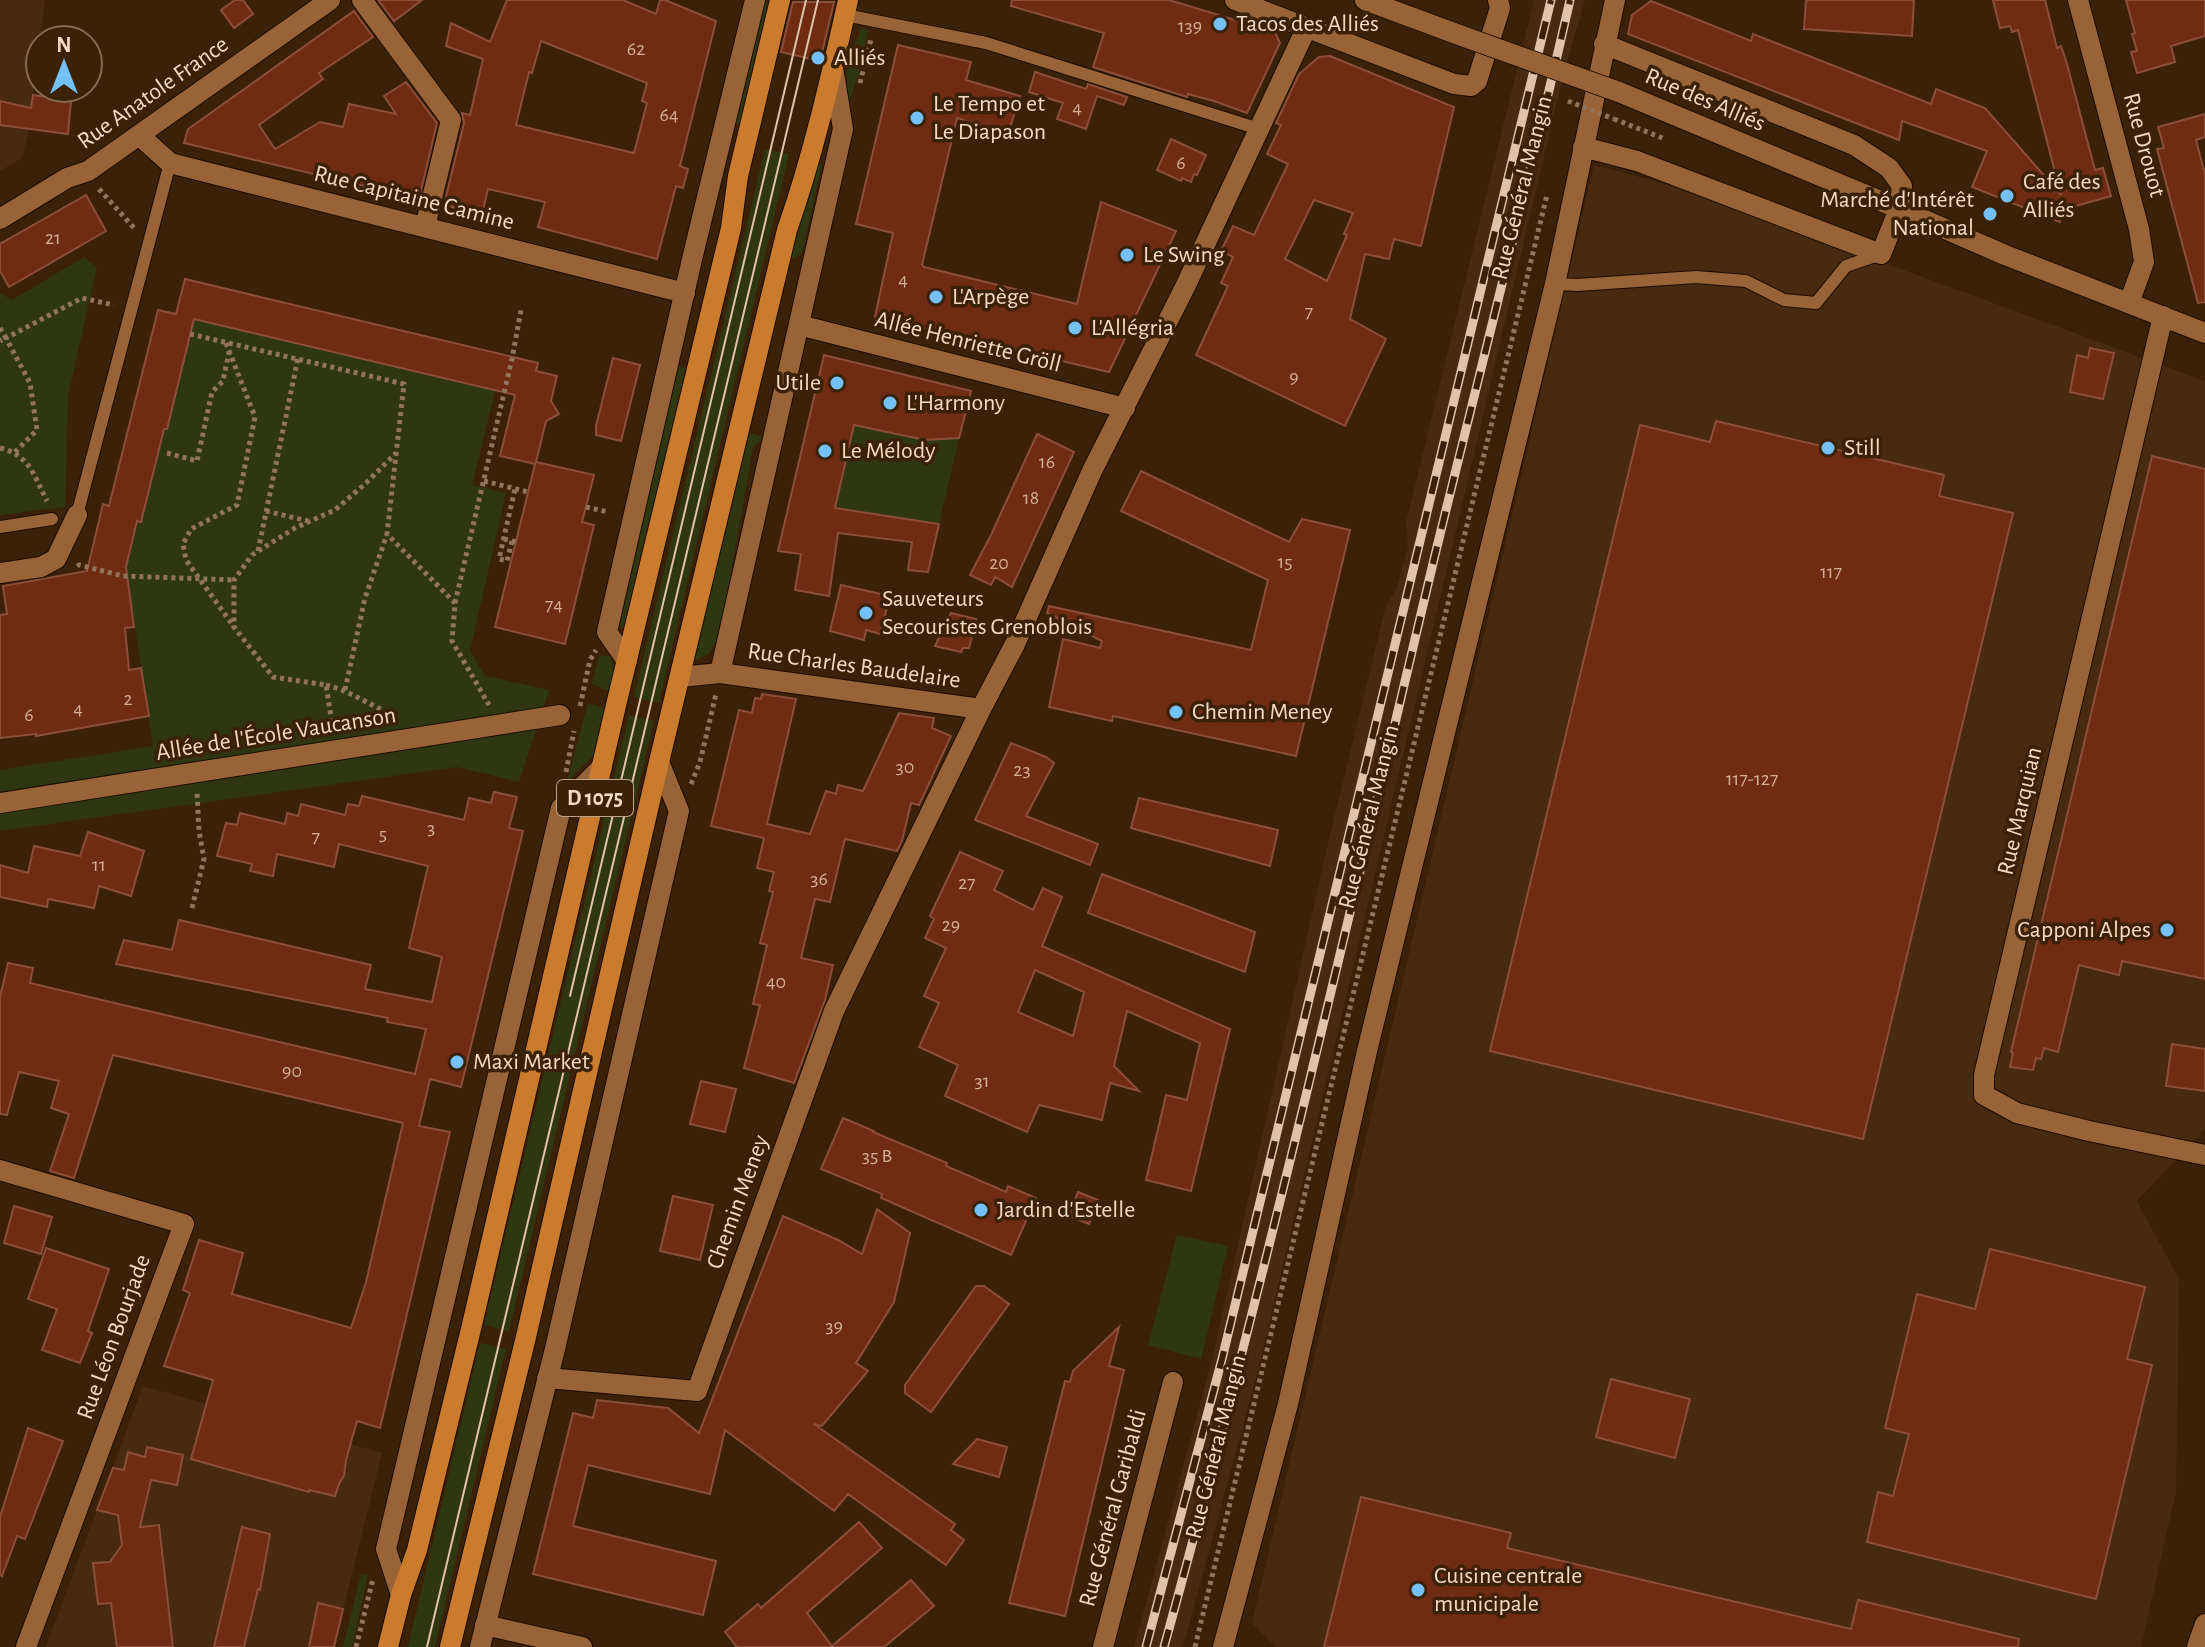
<svg xmlns="http://www.w3.org/2000/svg" width="2205" height="1647" viewBox="0 0 2205 1647" font-family="'Alegreya Sans',sans-serif">
	<rect width="100%" height="100%" fill="#3b2108"/>
	<g fill="#482a0e">
		<polygon points="0,0 45,0 29,129 22,158 0,171"/>
		<polygon points="1534,0 1585,0 1563,76 1259,1367 1183,1647 1134,1647 1212,1360 1328,843 1386,605 1396,590 1408,547 1406,522"/>
		<polygon points="1594,165 1681,188 2205,381 2205,1129 2137,1201 2179,1279 2176,1492 2141,1647 1276,1647 1252,1623"/>
		<polygon points="143,1386 382,1453 334,1647 175,1647 174,1641 123,1647 46,1647"/>
	</g>
	<g fill="#2f3711">
		<polygon points="763,1 770,3 742,125 731,122"/>
		<polygon points="861,28 868,30 858,75 847,108 847,67"/>
		<polygon points="765,149 789,154 659,703 634,697"/>
		<polygon points="816,163 822,164 802,253 788,262"/>
		<polygon points="84,257 97,267 68,396 65,507 0,515 0,293 12,300"/>
		<polygon points="194,319 495,391 472,485 506,493 470,651 485,676 549,690 519,782 457,767 0,831 0,770 153,746 126,567 164,429 167,429"/>
		<polygon points="679,367 686,368 625,632 616,621"/>
		<polygon points="854,425 925,440 959,438 939,524 835,508"/>
		<polygon points="748,432 763,437 753,448 721,629 710,653 692,662"/>
		<path d="M 603,655 L 610,656 C 616,668 615,678 612,692 L 592,684 L 599,656 Z"/>
		<polygon points="588,703 607,709 595,754 567,782"/>
		<polygon points="629,715 654,721 509,1331 484,1325"/>
		<polygon points="1177,1235 1228,1246 1201,1359 1148,1345"/>
		<polygon points="480,1343 506,1349 435,1647 408,1647"/>
		<polygon points="361,1574 368,1575 352,1647 343,1647"/>
	</g>
	<g fill="#6f2c13" stroke="#8c4e39" stroke-width="2" fill-rule="evenodd">
		<polygon points="235,0 243,0 253,14 234,28 221,10"/>
		<polygon points="378,0 422,0 394,21"/>
		<path d="M 507,0 L 623,0 L 656,14 L 660,0 L 665,0 L 716,21 L 680,166 L 688,169 L 683,188 L 676,186 L 657,259 L 538,227 L 545,202 L 488,189 L 482,214 L 444,205 L 464,123 L 462,113 L 470,115 L 483,59 L 446,46 L 451,23 L 490,42 ZM 541,41 L 647,83 L 642,101 L 647,103 L 634,153 L 516,125 L 529,72 L 532,73 Z"/>
		<polygon points="1012,0 1169,0 1275,32 1280,43 1247,113 1214,101 1188,94 1187,97 1093,67 1104,33 1011,6"/>
		<polygon points="1806,0 1914,0 1912,36 1804,29"/>
		<polygon points="1993,0 2045,0 2057,48 2061,46 2067,64 2095,170 2103,168 2111,196 2065,209 2060,222 1972,187 1987,151 1902,121 1899,140 1628,34 1632,15 1651,1 1751,41 1753,34 1931,104 1936,89 1985,108 2061,195 2018,30 2012,32 2010,26 2000,28"/>
		<polygon points="2126,0 2205,0 2205,36 2171,46 2175,62 2137,73 2131,52 2137,51 2132,34 2135,33"/>
		<polygon points="793,2 834,2 820,61 781,52"/>
		<polygon points="354,11 373,37 319,73 323,79 259,125 275,149 320,122 343,127 349,104 396,114 384,96 406,82 437,123 419,199 184,143 188,129"/>
		<polygon points="898,45 971,62 966,80 1020,96 1008,134 957,118 922,265 924,267 1077,304 1101,202 1176,231 1109,372 875,317 893,233 856,224"/>
		<path d="M 1330,56 L 1454,107 L 1421,246 L 1394,239 L 1389,259 L 1365,254 L 1350,319 L 1386,339 L 1345,426 L 1196,355 L 1228,286 L 1221,283 L 1233,257 L 1221,251 L 1233,226 L 1254,235 L 1288,164 L 1267,154 L 1281,125 L 1276,123 L 1299,74 L 1319,57 ZM 1314,200 L 1353,213 L 1344,234 L 1347,235 L 1327,281 L 1285,259 Z"/>
		<polygon points="1035,72 1086,89 1088,84 1127,97 1124,105 1097,96 1086,129 1057,119 1063,103 1029,92"/>
		<polygon points="33,95 71,100 68,134 0,125 0,101 31,108"/>
		<polygon points="2205,114 2205,137 2196,140 2205,175 2205,302 2198,303 2157,149 2164,148 2158,127"/>
		<polygon points="1171,139 1206,155 1197,175 1194,174 1191,182 1182,178 1181,181 1157,170"/>
		<polygon points="86,195 106,231 9,287 0,271 0,244"/>
		<polygon points="185,279 538,363 536,371 557,376 551,401 559,414 546,421 536,462 594,475 582,522 594,525 565,644 495,627 535,464 500,456 515,395 194,319 167,429 164,429 141,522 137,521 126,567 134,627 125,628 129,670 141,668 149,716 36,736 36,734 0,738 0,615 7,614 3,586 87,571 103,504 109,506 158,310 176,314"/>
		<polygon points="2090,348 2114,353 2103,399 2070,392 2077,355 2088,358"/>
		<polygon points="824,355 971,391 959,438 925,440 854,425 835,508 939,524 928,572 908,570 912,542 838,533 829,596 795,590 801,554 778,551"/>
		<polygon points="613,358 640,365 621,441 596,435 596,426"/>
		<polygon points="1716,421 1944,475 1939,496 2013,513 1863,1139 1490,1051 1640,425 1710,442"/>
		<polygon points="1037,434 1074,452 1012,587 995,577 991,585 970,575 991,535"/>
		<polygon points="2152,456 2205,469 2205,979 2122,961 2119,975 2079,965 2058,1052 2044,1048 2041,1059 2036,1058 2033,1070 2010,1067 2013,1053 2011,1052"/>
		<polygon points="1141,471 1289,542 1302,519 1350,530 1296,756 1113,716 1112,721 1049,707 1063,639 1100,648 1102,641 1047,613 1049,606 1251,650 1268,580 1121,511"/>
		<polygon points="841,585 890,596 880,634 866,630 864,640 830,631"/>
		<polygon points="951,613 976,619 969,648 963,648 961,652 935,646"/>
		<polygon points="762,694 796,699 767,824 810,834 826,791 836,794 838,785 863,791 899,713 934,718 932,728 951,736 919,805 911,803 902,841 897,851 845,839 830,902 815,899 801,958 833,965 825,1000 794,1083 744,1068 760,1005 753,1004 767,945 760,943 773,892 769,891 774,872 757,868 764,838 711,826 739,710 752,713 755,698 761,699"/>
		<polygon points="1011,743 1046,757 1054,763 1026,816 1098,844 1090,865 975,820"/>
		<polygon points="494,792 517,797 509,828 523,831 461,1087 430,1079 419,1126 450,1132 380,1428 357,1421 346,1460 344,1476 339,1484 335,1496 309,1490 309,1492 191,1459 213,1380 164,1366 190,1293 183,1290 199,1240 243,1253 232,1294 351,1328 366,1282 403,1123 113,1055 74,1178 50,1171 69,1114 51,1108 59,1081 19,1072 7,1115 0,1114 0,997 8,963 33,968 30,983 415,1074 426,1029 387,1022 388,1018 116,964 124,940 172,950 179,920 371,965 365,989 432,1002 442,957 409,948 428,866 339,844 334,867 277,854 273,876 250,871 252,864 217,856 226,823 237,825 240,813 285,824 287,813 298,816 301,804 345,815 348,804 359,806 362,796 464,820 469,798 491,803"/>
		<polygon points="1139,798 1278,830 1270,866 1131,828"/>
		<polygon points="88,832 144,851 131,896 99,886 94,908 48,899 47,907 0,897 0,865 28,873 34,846 80,856"/>
		<path d="M 960,852 L 1003,871 L 994,890 L 1033,910 L 1043,888 L 1062,897 L 1042,946 L 1230,1029 L 1191,1191 L 1146,1180 L 1166,1095 L 1187,1100 L 1200,1043 L 1127,1011 L 1114,1066 L 1139,1091 L 1110,1083 L 1102,1120 L 1039,1105 L 1027,1132 L 945,1096 L 958,1065 L 919,1047 L 939,1003 L 924,996 L 946,948 L 925,938 L 934,919 L 930,916 ZM 1035,970 L 1084,992 L 1073,1036 L 1018,1012 Z"/>
		<polygon points="1102,874 1255,932 1245,972 1088,913"/>
		<polygon points="2172,1044 2205,1049 2205,1091 2166,1086"/>
		<polygon points="701,1081 736,1089 725,1132 690,1124"/>
		<polygon points="843,1118 874,1131 873,1132 947,1163 946,1166 1006,1192 1008,1186 1036,1198 1011,1255 881,1198 882,1194 821,1169"/>
		<polygon points="1078,1192 1098,1200 1089,1224 1068,1216"/>
		<polygon points="673,1196 713,1205 700,1260 660,1251"/>
		<polygon points="14,1206 52,1217 41,1254 4,1243"/>
		<polygon points="877,1209 910,1233 894,1302 856,1363 868,1371 822,1426 814,1424 955,1524 951,1530 964,1540 946,1565 848,1494 834,1511 725,1430 710,1494 588,1465 573,1526 716,1561 703,1615 533,1574 573,1413 593,1418 597,1400 668,1408 699,1433 783,1216 838,1240 862,1254"/>
		<polygon points="46,1248 109,1269 88,1331 92,1333 80,1363 42,1350 57,1309 28,1299"/>
		<polygon points="1990,1249 2145,1287 2127,1359 2152,1365 2096,1599 1867,1542 1878,1492 1893,1496 1909,1434 1885,1428 1917,1294 1975,1309"/>
		<polygon points="976,1286 984,1286 1009,1304 931,1412 905,1393 905,1385"/>
		<polygon points="1119,1327 1109,1366 1124,1370 1065,1616 1009,1603 1065,1381 1070,1382 1073,1371"/>
		<polygon points="1611,1379 1690,1399 1675,1458 1596,1437"/>
		<polygon points="28,1428 63,1441 25,1539 17,1536 2,1576 0,1575 0,1517"/>
		<polygon points="977,1439 1007,1447 999,1477 953,1464"/>
		<polygon points="147,1447 183,1455 177,1485 151,1480 140,1527 159,1525 173,1647 117,1647 111,1603 98,1604 93,1563 110,1562 122,1545 118,1515 97,1510 113,1468 124,1470 128,1452 145,1457"/>
		<polygon points="1361,1497 1511,1533 1507,1548 1851,1629 1858,1600 2019,1639 2018,1647 1324,1647"/>
		<polygon points="859,1522 882,1548 807,1613 832,1646 911,1580 934,1606 884,1647 737,1647 725,1632 758,1604 761,1608"/>
		<polygon points="242,1527 270,1534 260,1590 258,1589 244,1647 214,1647"/>
		<polygon points="318,1603 343,1609 334,1647 309,1647"/>
	</g>
	<g fill="none" stroke-linecap="round" stroke-linejoin="round">
		<defs>
			<g id="lane">
				<polyline points="845,15 986,43 1259,129"/>
				<polyline points="1555,284 1577,285 1696,277 1746,281 1784,300 1816,303 1846,266 1881,254"/>
				<polyline points="77,515 170,163"/>
				<polyline points="0,527 52,519"/>
			</g>
			<g id="street">
				<polyline points="362,0 451,120 425,227"/>
				<polyline points="1235,0 1454,84 1471,86 1477,81 1500,8 1498,0"/>
				<polyline points="2078,0 2139,229 2144,262 2129,303"/>
				<polyline points="140,136 170,163 685,293"/>
				<polyline points="1583,147 1637,161 1881,254 1899,209 1902,186 1889,168 1854,145 1604,44"/>
				<polyline points="2163,316 1984,1075 1984,1095 2017,1113 2089,1131 2205,1155"/>
				<polyline points="799,325 1125,408"/>
				<polyline points="0,573 41,567 56,559 77,515"/>
				<polyline points="627,661 607,632 693,255 755,0"/>
				<polyline points="720,673 843,129 833,67"/>
				<polyline points="680,677 720,673 981,709"/>
				<polyline points="0,803 560,715"/>
				<polyline points="0,1170 184,1224 26,1647"/>
				<polyline points="547,1378 697,1391 834,1011 981,709 1015,644 1092,471 1185,287 1306,29"/>
				<polyline points="401,1595 386,1549 561,808 602,767"/>
				<polyline points="485,1625 582,1647"/>
				<polyline points="480,1647 555,1349 679,811 659,762"/>
				<polyline points="1103,1647 1173,1382"/>
				<polyline points="1223,1647 1288,1404 1367,1051 1555,284 1615,0"/>
				<polyline points="2197,1647 2205,1624"/>
			</g>
			<g id="secondary">
				<polyline points="1365,0 1462,36"/>
				<polyline points="1619,92 1890,205 2005,255 2205,333"/>
				<polyline points="0,219 67,178 88,171 330,0"/>
			</g>
			<g id="primary">
				<polyline points="388,1647 401,1595 417,1550 471,1329 617,701 731,228 738,176 780,0"/>
				<path d="M 450,1647 L 525,1341 L 659,762 L 787,230 C 813,156 831,77 848,0"/>
			</g>
		</defs>
		<use href="#lane" stroke="#1c0c02" stroke-width="14"/>
		<use href="#street" stroke="#1c0c02" stroke-width="22"/>
		<use href="#secondary" stroke="#1c0c02" stroke-width="22"/>
		<use href="#primary" stroke="#1c0c02" stroke-width="22"/>
		<g stroke="#90745c" stroke-width="5" stroke-dasharray="4 4" stroke-linecap="butt">
			<polyline points="860,83 871,39"/>
			<polyline points="1614,119 1665,139"/>
			<polyline points="99,189 135,229"/>
			<polyline points="0,328 6,338 0,341"/>
			<polyline points="190,334 404,384 387,534 455,603 452,641 489,705"/>
			<polyline points="226,343 255,417 237,505 191,529 183,544 186,560 234,627"/>
			<path d="M 0,448 C 30,455 34,476 47,501"/>
			<polyline points="15,452 37,430 30,383 6,338 82,298 114,305"/>
			<polyline points="167,453 197,461 212,392 223,381 229,352"/>
			<polyline points="484,481 528,492"/>
			<polyline points="586,507 608,512"/>
			<polyline points="266,511 308,521"/>
			<polyline points="504,539 516,542"/>
			<polyline points="512,541 507,561 499,559 515,489"/>
			<polyline points="258,551 298,358"/>
			<polyline points="78,563 79,565 123,576 234,580"/>
			<polyline points="455,603 512,359 521,310"/>
			<path d="M 326,685 C 351,691 373,707 397,717"/>
			<polyline points="345,690 365,598 387,534"/>
			<polyline points="580,706 590,660 596,650"/>
			<polyline points="333,730 326,685 273,677 234,627 234,580 252,555 295,528 335,510 366,483 396,453"/>
			<polyline points="566,772 574,731"/>
			<polyline points="691,784 700,762 716,694"/>
			<polyline points="192,908 204,859 199,831 197,793"/>
			<polyline points="356,1647 373,1579"/>
			<polyline points="1195,1647 1547,195"/>
		</g>
		<use href="#lane" stroke="#986437" stroke-width="12"/>
		<use href="#street" stroke="#986437" stroke-width="20"/>
		<use href="#secondary" stroke="#986437" stroke-width="20"/>
		<use href="#primary" stroke="#ca7b2e" stroke-width="20"/>
		<g stroke="#dfc3ab" stroke-width="2">
			<polyline points="570,996 806,0"/>
			<polyline points="427,1647 818,0"/>
		</g>
		<defs>
			<g id="rail">
				<polyline points="1146,1647 1222,1359 1551,0"/>
				<path d="M 1164,1647 C 1264,1285 1348,920 1435,555 C 1480,370 1528,186 1570,0"/>
			</g>
		</defs>
		<use href="#rail" stroke="#dfc3ab" stroke-width="9"/>
		<use href="#rail" stroke="#3b2108" stroke-width="6" stroke-dasharray="18" stroke-linecap="butt"/>
		<defs>
			<polyline id="secondary-bridge" points="1462,36 1619,92"/>
		</defs>
		<use href="#secondary-bridge" stroke="#1c0c02" stroke-width="22" stroke-linecap="butt"/>
		<polyline stroke="#90745c" stroke-width="5" stroke-dasharray="4 4" stroke-linecap="butt" points="1568,101 1614,119"/>
		<use href="#secondary-bridge" stroke="#986437" stroke-width="20"/>
	</g>
	<g fill="#73c1f6" stroke="#3b2108" stroke-width="3">
		<circle cx="1220" cy="24" r="8"/>
		<circle cx="818" cy="58" r="8"/>
		<circle cx="917" cy="118" r="8"/>
		<circle cx="2007" cy="196" r="8"/>
		<circle cx="1990" cy="214" r="8"/>
		<circle cx="1127" cy="255" r="8"/>
		<circle cx="936" cy="297" r="8"/>
		<circle cx="1075" cy="328" r="8"/>
		<circle cx="837" cy="383" r="8"/>
		<circle cx="890" cy="403" r="8"/>
		<circle cx="1828" cy="448" r="8"/>
		<circle cx="825" cy="451" r="8"/>
		<circle cx="866" cy="613" r="8"/>
		<circle cx="1176" cy="712" r="8"/>
		<circle cx="2167" cy="930" r="8"/>
		<circle cx="457" cy="1062" r="8"/>
		<circle cx="981" cy="1210" r="8"/>
		<circle cx="1418" cy="1590" r="8"/>
	</g>
	<g text-anchor="middle" dominant-baseline="central" stroke-width="7" stroke-linejoin="round" paint-order="stroke">
		<g font-size="20" fill="#d4ae96">
			<text x="1190" y="26">139</text>
			<text x="636" y="49">62</text>
			<text x="1077" y="108">4</text>
			<text x="669" y="115">64</text>
			<text x="1181" y="163">6</text>
			<text x="53" y="238">21</text>
			<text x="903" y="280">4</text>
			<text x="1309" y="312">7</text>
			<text x="1294" y="377">9</text>
			<text x="1047" y="462">16</text>
			<text x="1031" y="498">18</text>
			<text x="1285" y="562">15</text>
			<text x="999" y="563">20</text>
			<text x="1831" y="572">117</text>
			<text x="554" y="605">74</text>
			<text x="128" y="699">2</text>
			<text x="78" y="709">4</text>
			<text x="29" y="715">6</text>
			<text x="905" y="767">30</text>
			<text x="1022" y="770">23</text>
			<text x="1752" y="779">117-127</text>
			<text x="431" y="828">3</text>
			<text x="383" y="834">5</text>
			<text x="316" y="837">7</text>
			<text x="99" y="865">11</text>
			<text x="819" y="879">36</text>
			<text x="967" y="883">27</text>
			<text x="951" y="925">29</text>
			<text x="776" y="982">40</text>
			<text x="292" y="1071">90</text>
			<text x="982" y="1081">31</text>
			<text x="877" y="1156">35 B</text>
			<text x="834" y="1326">39</text>
		</g>
		<rect fill="#3b2108" stroke="#bea28a" stroke-width="2" x="557" y="780" width="76" height="36" rx="6"/>
		<g font-size="22" font-weight="bold" fill="#f6d9c2">
			<text x="595" y="798">D 1075</text>
		</g>
		<g font-size="24" fill="#f6d9c2" stroke="#3b2108" text-anchor="start">
			<text x="1236" y="24">Tacos des Alliés</text>
			<text x="834" y="58">Alliés</text>
			<text x="933" y="104">Le Tempo et<tspan x="933" dy="28">Le Diapason</tspan></text>
			<text x="2023" y="182">Café des<tspan x="2023" dy="28">Alliés</tspan></text>
			<text x="1974" y="200" text-anchor="end">Marché d'Intérêt<tspan x="1974" dy="28">National</tspan></text>
			<text x="1143" y="255">Le Swing</text>
			<text x="952" y="297">L'Arpège</text>
			<text x="1091" y="328">L'Allégria</text>
			<text x="821" y="383" text-anchor="end">Utile</text>
			<text x="906" y="403">L'Harmony</text>
			<text x="1844" y="448">Still</text>
			<text x="841" y="451">Le Mélody</text>
			<text x="882" y="599">Sauveteurs<tspan x="882" dy="28">Secouristes Grenoblois</tspan></text>
			<text x="1192" y="712">Chemin Meney</text>
			<text x="2151" y="930" text-anchor="end">Capponi Alpes</text>
			<text x="473" y="1062">Maxi Market</text>
			<text x="997" y="1210">Jardin d'Estelle</text>
			<text x="1434" y="1576">Cuisine centrale<tspan x="1434" dy="28">municipale</tspan></text>
		</g>
		<g font-size="24" fill="#f6d9c2" stroke="#3b2108">
			<text transform="translate(153 93) rotate(-35)">Rue Anatole France</text>
			<text transform="translate(1705 100) rotate(23)">Rue des Alliés</text>
			<text transform="translate(2144 145) rotate(75)">Rue Drouot</text>
			<text transform="translate(1522 188) rotate(-76)">Rue Général Mangin</text>
			<text transform="translate(414 198) rotate(14)">Rue Capitaine Camine</text>
			<text transform="translate(968 342) rotate(14)">Allée Henriette Gröll</text>
			<text transform="translate(854 666) rotate(8)">Rue Charles Baudelaire</text>
			<text transform="translate(276 734) rotate(-9)">Allée de l'École Vaucanson</text>
			<text transform="translate(2020 811) rotate(-77)">Rue Marquian</text>
			<text transform="translate(1369 817) rotate(-76)">Rue Général Mangin</text>
			<text transform="translate(738 1202) rotate(-70)">Chemin Meney</text>
			<text transform="translate(114 1337) rotate(-70)">Rue Léon Bourjade</text>
			<text transform="translate(1216 1447) rotate(-76)">Rue Général Mangin</text>
			<text transform="translate(1113 1508) rotate(-75)">Rue Général Garibaldi</text>
		</g>
	</g>
	<g transform="translate(64 64)"><circle r="38" fill="#3b2108" stroke="#866b52" stroke-width="2"/>
	<path d="M0-6L14 30L0 20L-14 30Z" fill="#73c1f6"/>
	<text y="-12" font-size="22" font-weight="bold" text-anchor="middle" fill="#f6d9c2">N</text>
	</g>
</svg>
